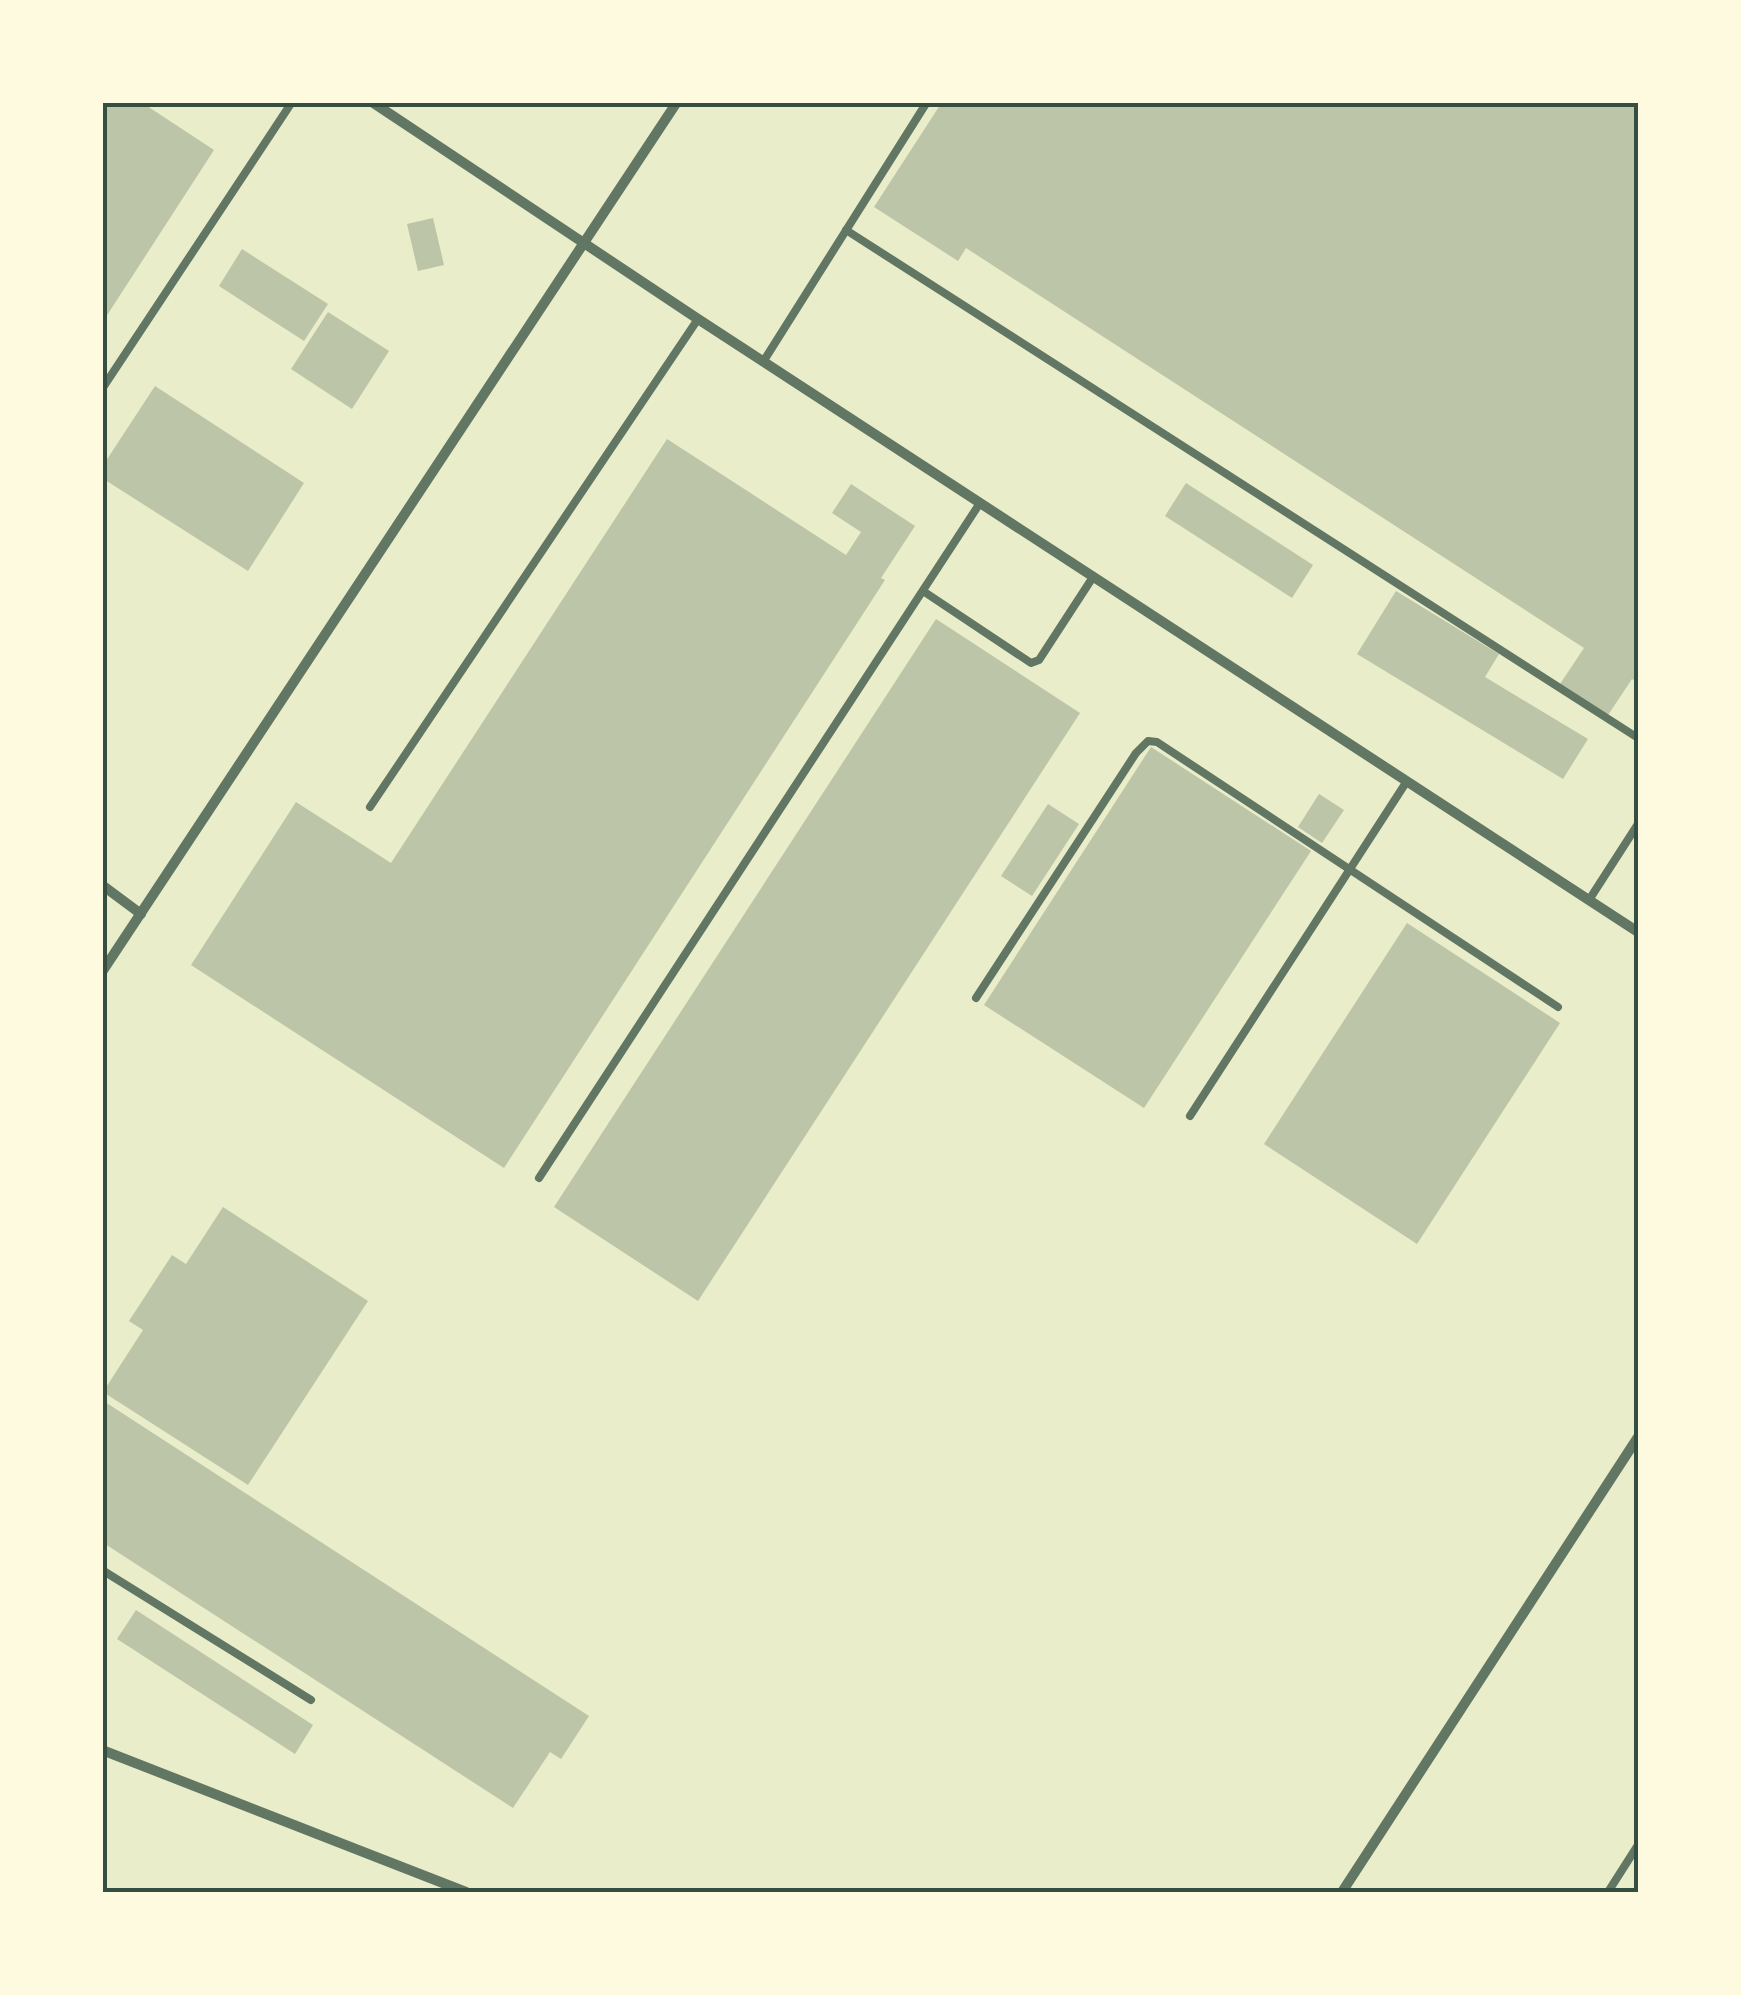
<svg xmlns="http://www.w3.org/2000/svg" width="1741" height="1995" viewBox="0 0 1741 1995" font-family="Helvetica,sans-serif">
	<rect width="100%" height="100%" fill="#e9edc9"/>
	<g fill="#bcc5a7">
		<polygon points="102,102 141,102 214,150 102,323"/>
		<polygon points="942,102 1638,102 1638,683 1632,679 1608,715 1560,684 1584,648 966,248 958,261 874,207"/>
		<polygon points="433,218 444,265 418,271 407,224"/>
		<polygon points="242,249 328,304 304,341 219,286"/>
		<polygon points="328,312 389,351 352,409 291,369"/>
		<polygon points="155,386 304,483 248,571 102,478 102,467"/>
		<polygon points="667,439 846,555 861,532 832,513 851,484 915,526 881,578 885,580 504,1168 191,965 296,802 391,863"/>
		<polygon points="1186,483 1313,565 1292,598 1165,516"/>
		<polygon points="1396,591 1499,654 1485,677 1588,739 1563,779 1357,654"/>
		<polygon points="936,619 1080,713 698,1301 554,1207"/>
		<polygon points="1151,747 1311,851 1144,1108 984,1005"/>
		<polygon points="1319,794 1344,810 1322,843 1298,827"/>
		<polygon points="1048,804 1079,824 1032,896 1001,876"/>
		<polygon points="1407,923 1560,1023 1417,1244 1264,1144"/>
		<polygon points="223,1207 368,1301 248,1485 103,1392 143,1330 129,1321 172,1255 186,1264"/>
		<polygon points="102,1400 589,1716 561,1759 550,1752 513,1808 102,1542"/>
		<polygon points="136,1610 313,1725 295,1754 117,1639"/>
	</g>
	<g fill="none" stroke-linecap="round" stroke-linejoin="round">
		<g stroke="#617663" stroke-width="8">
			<polyline points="846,230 1638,738"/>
			<polyline points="763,362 927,102"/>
			<polyline points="102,389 292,102"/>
			<polyline points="923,591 1031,663 1039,660 1093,577"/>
			<polyline points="370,807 698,319"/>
			<polyline points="1589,900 1638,824"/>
			<polyline points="976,998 1136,753 1148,741 1157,742 1558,1007"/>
			<polyline points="1190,1116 1407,781"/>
			<polyline points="539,1178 980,503"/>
			<polyline points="102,1570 311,1700"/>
			<polyline points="1608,1892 1638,1845"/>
		</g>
		<g stroke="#617663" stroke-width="10">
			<polyline points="372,102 698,319 1638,932"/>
			<polyline points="102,885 141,914"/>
			<polyline points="102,972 677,102"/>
			<polyline points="102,1750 466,1892"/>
			<polyline points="1342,1892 1638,1437"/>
		</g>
	</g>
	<rect width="1741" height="1995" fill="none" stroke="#fefae0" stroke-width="210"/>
	<rect x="105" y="105" width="1531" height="1785" fill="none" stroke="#344e41" stroke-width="4"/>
</svg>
